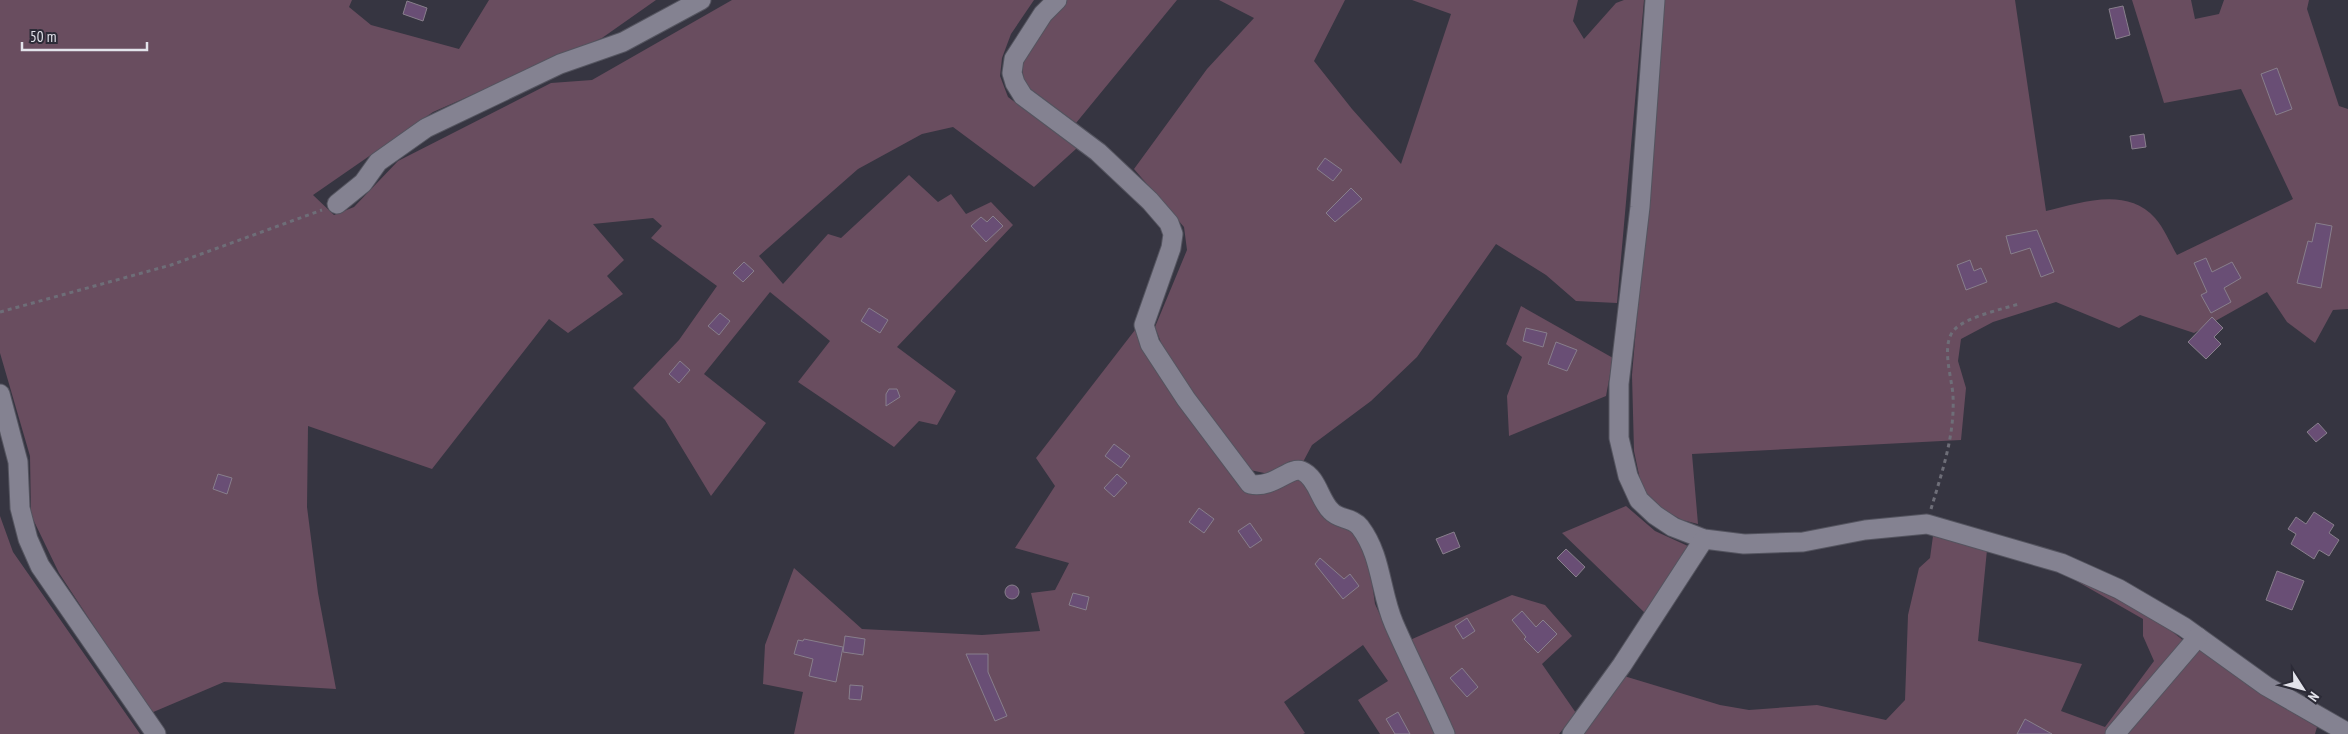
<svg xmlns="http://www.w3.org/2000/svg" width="2348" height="734" viewBox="0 0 2348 734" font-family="'PT Sans Narrow',sans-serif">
	<rect width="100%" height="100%" fill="#363541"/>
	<g fill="#694d5f">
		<polygon points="0,0 352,0 349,7 371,25 459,49 489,0 656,0 602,38 433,112 313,195 334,215 354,207 398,161 551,83 592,80 732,0 1034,0 1011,34 1002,58 1000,76 1008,97 1077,148 1034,187 953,127 922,134 858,169 759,256 783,284 828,234 841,238 909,175 938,202 951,194 966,214 991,202 1013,225 897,347 956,391 937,425 919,421 894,447 798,382 830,341 770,292 704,374 766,423 711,496 665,420 633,388 679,340 717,286 651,238 662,226 653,218 593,224 624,260 607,276 623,294 568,333 549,319 432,469 308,426 307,507 318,593 336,689 224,682 151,713 59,573 31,515 30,456 0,353"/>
		<path d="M 1067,0 L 1177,0 L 1076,123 L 1025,85 C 1024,78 1021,68 1023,61 C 1030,41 1050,13 1067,0 Z"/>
		<polygon points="1219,0 1345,0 1314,61 1352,109 1401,164 1451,14 1412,0 1578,0 1573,21 1584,39 1616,3 1624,0 1644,0 1617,303 1576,301 1546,275 1496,244 1417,357 1371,401 1312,445 1303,462 1290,461 1269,474 1250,470 1167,358 1155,327 1187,250 1184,227 1134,169 1207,69 1254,18"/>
		<path d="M 1664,0 L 2015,0 L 2046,211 C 2081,203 2126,186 2155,218 C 2164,228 2170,243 2177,255 L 2293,199 L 2241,89 L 2164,103 L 2132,0 L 2191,0 L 2195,19 L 2219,14 L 2224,0 L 2309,0 L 2307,9 L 2339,106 L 2348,109 L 2348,309 L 2333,310 L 2315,343 L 2287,322 L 2267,292 L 2194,333 L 2140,315 L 2119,328 L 2056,302 L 1993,322 L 1961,339 L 1958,361 L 1966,388 L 1961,440 L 1692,454 L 1698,524 L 1682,520 L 1664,510 L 1642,489 L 1634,451 L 1632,375 Z"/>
		<polygon points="1521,306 1613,358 1606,396 1509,436 1507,396 1522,357 1506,344"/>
		<polygon points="1135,330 1246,491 1265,494 1291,478 1300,477 1357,533 1370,568 1375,604 1435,734 1380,734 1358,700 1388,681 1363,645 1284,702 1305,733 1303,734 794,734 803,692 763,684 765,645 794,568 862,629 982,635 1040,631 1031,593 1055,590 1069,563 1015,548 1055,486 1036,458"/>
		<polygon points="1626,506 1655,531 1690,547 1645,613 1562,533"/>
		<polygon points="0,516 13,552 140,734 0,734"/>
		<polygon points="1933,536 1987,550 1978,641 2082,664 2061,711 2105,727 2154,661 2143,636 2143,619 2066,575 2154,617 2184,641 2105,734 1580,734 1624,676 1720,705 1749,710 1817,705 1886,720 1905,700 1908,615 1919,568 1930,558"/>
		<polygon points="1512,595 1545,605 1572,636 1542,664 1576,713 1559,734 1455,734 1410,640"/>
		<polygon points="2201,645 2265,696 2317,727 2315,734 2126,734"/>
	</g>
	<g fill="#694e75" stroke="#887f8c">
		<polygon points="407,1 427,8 423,21 403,14"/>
		<polygon points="2123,6 2130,35 2116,39 2109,9"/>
		<polygon points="2277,68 2292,109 2276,115 2261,74"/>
		<polygon points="2144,134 2146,147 2132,149 2130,136"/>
		<polygon points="1325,158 1342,170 1333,181 1317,169"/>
		<polygon points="1351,188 1362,199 1335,222 1326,213"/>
		<polygon points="993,216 1003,226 986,242 971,226 981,217 987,222"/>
		<polygon points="2316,223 2332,226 2321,288 2297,283 2308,241 2312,242"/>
		<polygon points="2037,230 2054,272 2041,277 2030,248 2011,254 2006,236"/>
		<polygon points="2206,258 2212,272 2232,262 2241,278 2224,288 2231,302 2211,313 2201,295 2207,292 2194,263"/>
		<polygon points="1970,260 1974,271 1981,268 1987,282 1966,290 1957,265"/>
		<polygon points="744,262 754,271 743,282 733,273"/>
		<polygon points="869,308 888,320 880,333 861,321"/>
		<polygon points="720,313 730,321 719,335 708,326"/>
		<polygon points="2212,317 2223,328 2214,337 2221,344 2206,359 2188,342"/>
		<polygon points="1526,328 1547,333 1543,347 1523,341"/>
		<polygon points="1556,342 1577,350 1567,371 1548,364"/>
		<polygon points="680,361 690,370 679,383 669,374"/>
		<polygon points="889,389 897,389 900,397 886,406 886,394"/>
		<polygon points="2318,423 2327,433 2316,442 2307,432"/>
		<polygon points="1114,444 1130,456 1121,468 1105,456"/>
		<polygon points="218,474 232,478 227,494 213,489"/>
		<polygon points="1117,474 1127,483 1114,497 1104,488"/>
		<polygon points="1199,508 1214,519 1204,533 1189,522"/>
		<polygon points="2314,512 2334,525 2329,533 2339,540 2329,556 2319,550 2314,559 2291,544 2296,534 2288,529 2296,517 2306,524"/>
		<polygon points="1250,523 1262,540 1250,548 1238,531"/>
		<polygon points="1454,532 1460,547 1443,554 1436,539"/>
		<polygon points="1566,549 1585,567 1576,577 1557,558"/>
		<polygon points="1320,558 1344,579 1350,574 1359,586 1343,599 1315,564"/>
		<polygon points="2277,571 2304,581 2292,610 2266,600"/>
		<circle cx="1012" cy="592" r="7"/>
		<polygon points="1073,593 1089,597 1086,610 1069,605"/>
		<polygon points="1522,611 1536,627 1543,620 1557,634 1538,653 1524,639 1526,637 1512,620"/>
		<polygon points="1467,618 1475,631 1463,639 1455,626"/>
		<polygon points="845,636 865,639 863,655 843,652"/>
		<polygon points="804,639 843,647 836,682 809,676 813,659 794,654 798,640 803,641"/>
		<polygon points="966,654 988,654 988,672 1007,716 995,721"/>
		<polygon points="1462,668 1478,687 1467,697 1450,678"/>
		<polygon points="850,685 863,686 861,700 849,699"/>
		<polygon points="1398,712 1410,734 1395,734 1386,719"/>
		<polygon points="2025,719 2052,734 2017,734"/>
	</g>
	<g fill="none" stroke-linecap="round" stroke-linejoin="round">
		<defs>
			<g id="street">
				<path d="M 1057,0 L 1043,14 L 1014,59 L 1012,73 L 1015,83 L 1023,96 L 1098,152 L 1150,201 L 1169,223 L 1173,234 L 1171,248 L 1144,325 L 1150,344 L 1186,399 L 1250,484 C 1274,489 1289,466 1302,471 C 1317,477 1320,501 1331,511 C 1339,520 1352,517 1360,527 C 1382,556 1380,592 1394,624 C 1410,661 1429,697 1445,734"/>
				<polyline points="1655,0 1640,207 1619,384 1619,438 1628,476 1639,500 1655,515 1673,527 1704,539 1744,544 1803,542 1865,530 1927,524 2061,563 2119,589 2184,627 2266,686 2348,733"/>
				<polyline points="337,204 363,183 378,162 426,128 560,64 623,42 701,0"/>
				<polyline points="0,394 18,462 20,508 28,539 40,566 156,734"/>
				<polyline points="1572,734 1622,665 1704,539"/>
				<polyline points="2115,734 2198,637"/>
			</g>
		</defs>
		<use href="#street" stroke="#54545f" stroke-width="21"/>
		<g stroke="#6e6e78" stroke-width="3" stroke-dasharray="4 4" stroke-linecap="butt">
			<polyline points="0,312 171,265 322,210"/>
			<path d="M 1931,509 C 1942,472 1955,435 1953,396 C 1952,377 1940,344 1955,329 C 1967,317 2002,309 2019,304"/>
		</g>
		<use href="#street" stroke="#848291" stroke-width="19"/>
	</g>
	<g transform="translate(2303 689) rotate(126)" stroke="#2c2b37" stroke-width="4" paint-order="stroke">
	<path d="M0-4L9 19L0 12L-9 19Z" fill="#e3e3eb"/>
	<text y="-8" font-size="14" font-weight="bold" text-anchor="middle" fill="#e3e3eb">N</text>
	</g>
	<path d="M22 42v8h125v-8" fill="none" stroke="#e3e3eb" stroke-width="2.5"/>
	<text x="30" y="42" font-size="15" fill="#e3e3eb" stroke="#2c2b37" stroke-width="4" paint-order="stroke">50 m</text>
</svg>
